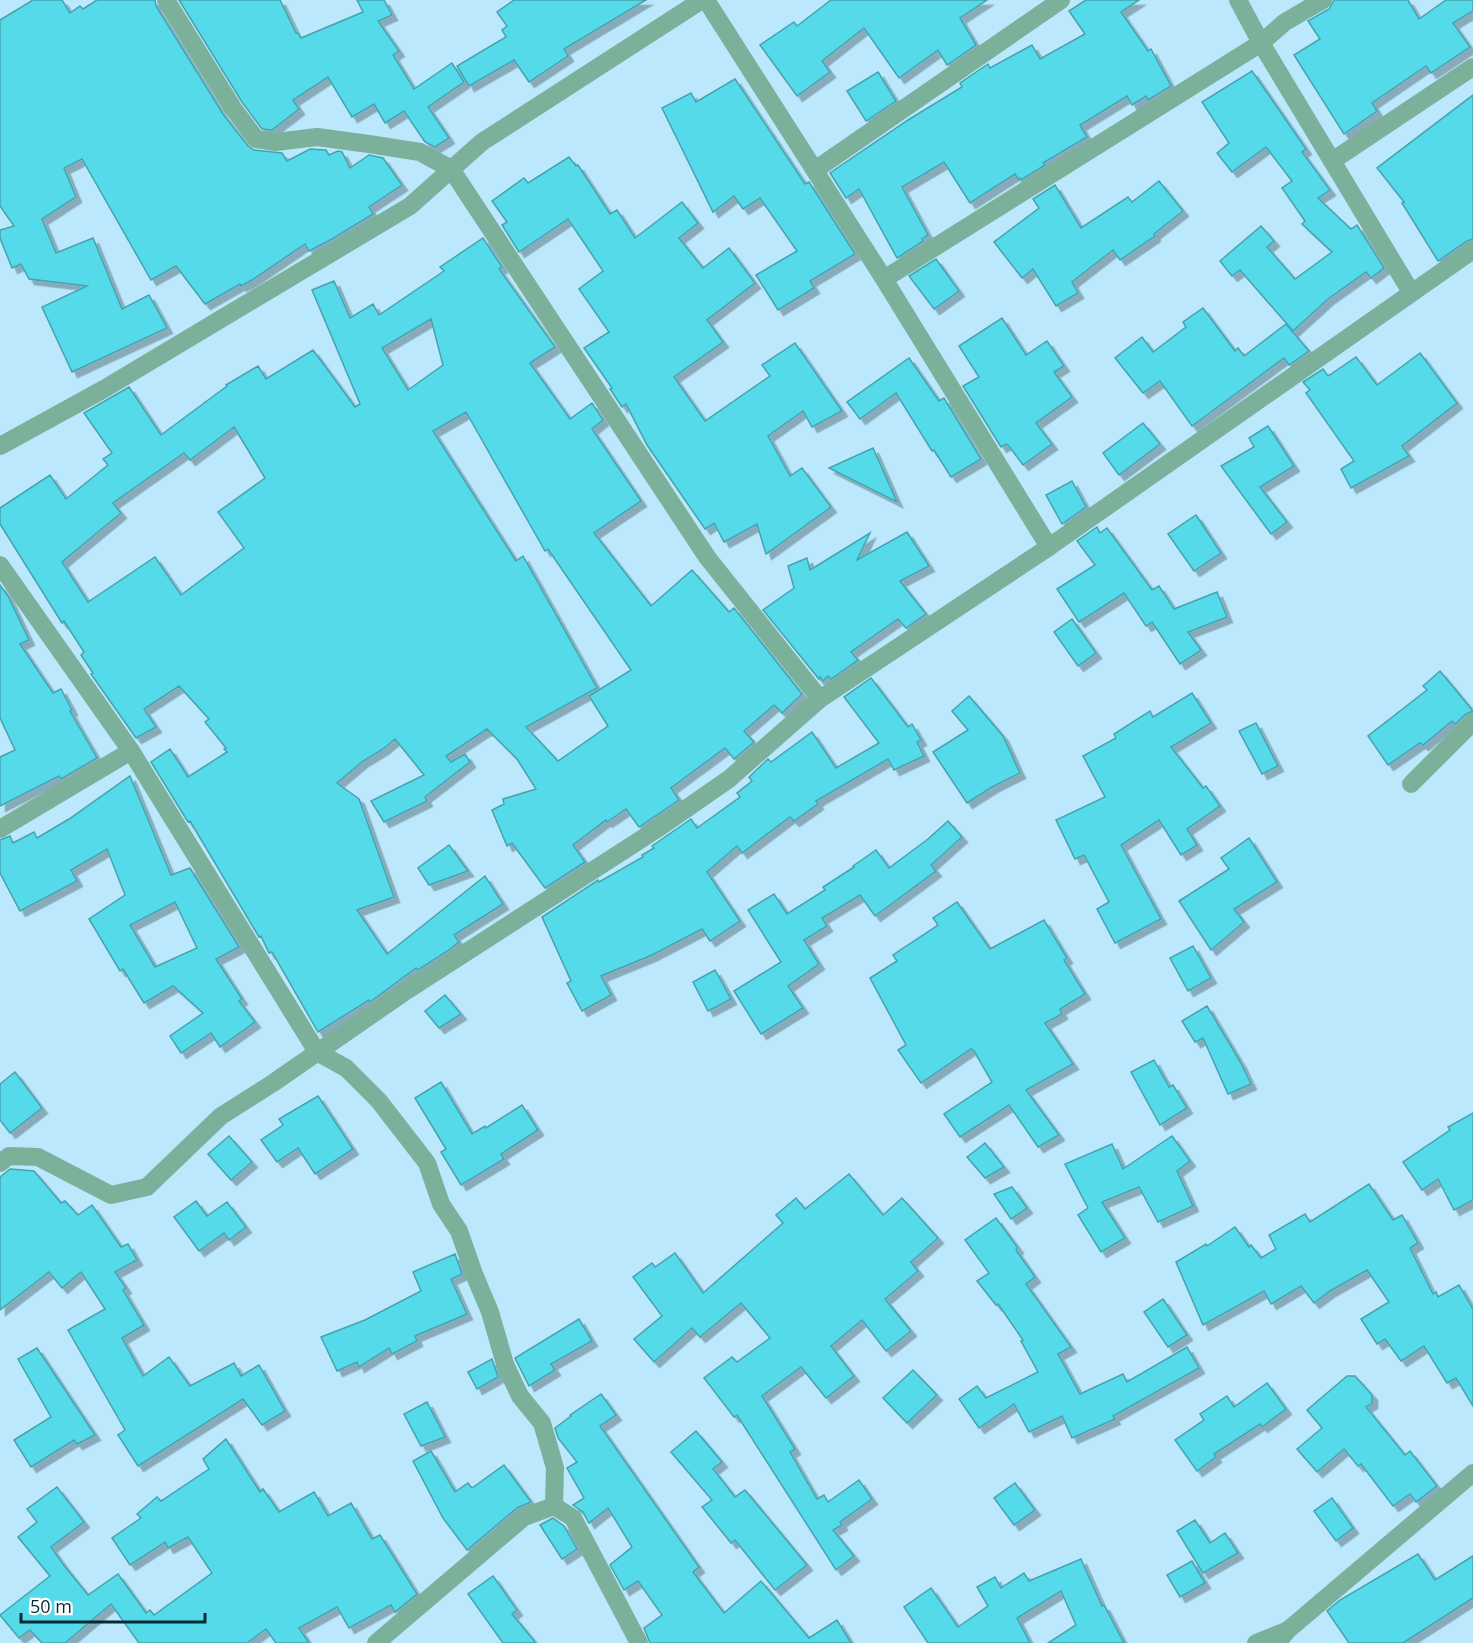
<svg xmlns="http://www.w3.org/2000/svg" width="1473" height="1643" viewBox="0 0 1473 1643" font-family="'Open Sans',sans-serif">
	<defs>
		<filter id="shadow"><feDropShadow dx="5.5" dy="5.5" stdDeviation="0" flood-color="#0004"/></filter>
	</defs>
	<rect width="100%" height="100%" fill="#bbe8fc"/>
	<g fill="#54daea" stroke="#45a3af" stroke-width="1.5" fill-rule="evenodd" filter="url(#shadow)">
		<polygon points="33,0 62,0 70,13 80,6 83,9 97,0 155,0 156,6 223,114 248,146 254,150 282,153 287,161 310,149 326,150 329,155 338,151 342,152 350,168 369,155 383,158 402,185 369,207 373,214 332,239 309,251 305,244 252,280 241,286 240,284 205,304 176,266 151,280 82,159 64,168 76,197 42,219 56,253 93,238 122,309 149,295 167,328 72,372 42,307 87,286 29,279 21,264 12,268 0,238 0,230 14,226 0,206 0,20"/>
		<polygon points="179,0 280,0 296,33 298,33 301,38 363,12 357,0 384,0 392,15 378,21 399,51 393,55 414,89 452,63 464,82 428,107 449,138 435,147 425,142 404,111 385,123 374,104 352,117 328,77 293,100 299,109 272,130 262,129 242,102"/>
		<polygon points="514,0 646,0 564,49 568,56 529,82 514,60 469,86 457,66 506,37 502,30 507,26 497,12"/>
		<polygon points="831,0 987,0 960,18 976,45 947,65 938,50 899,78 864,28 822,61 830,72 797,96 760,45 794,22 797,26"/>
		<polygon points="1086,0 1139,0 1121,12 1148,51 1151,49 1171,86 1148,100 1146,96 1132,105 1127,96 1080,125 1087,137 1043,163 1045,165 1021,180 1020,178 1018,179 1015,174 970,203 944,162 902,187 928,235 922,239 923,241 897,258 859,189 846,198 830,173 908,120 962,87 960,83 988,64 990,68 1032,45 1040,59 1085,34 1069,11"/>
		<polygon points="1334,0 1408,0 1419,19 1446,0 1473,0 1473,11 1453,23 1470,47 1431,73 1426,66 1372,103 1377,111 1344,134 1294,55 1320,39 1308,21 1329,9"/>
		<polygon points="1252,71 1306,149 1302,152 1330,190 1318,198 1351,229 1357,225 1384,268 1371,278 1366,272 1328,299 1293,331 1240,270 1232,276 1220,261 1261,226 1274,241 1267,247 1295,279 1332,252 1302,224 1305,221 1282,188 1292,181 1266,147 1232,172 1217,153 1229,143 1202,102"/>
		<polygon points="878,72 896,101 866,121 847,91"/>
		<polygon points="735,79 805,184 809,182 855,254 810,281 814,288 778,310 756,275 797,251 760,198 743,209 734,196 713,212 662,108 691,93 696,102"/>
		<polygon points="1473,95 1473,239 1467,241 1438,261 1402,203 1404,202 1377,168"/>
		<polygon points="569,157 576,166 578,165 610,214 617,210 635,238 682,202 698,223 679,238 703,268 729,248 755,283 707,320 723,342 674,377 705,421 770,376 762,365 795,343 842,411 812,427 803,411 768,436 790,476 802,468 831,507 766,554 757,524 724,542 714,523 705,529 647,445 626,404 622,407 610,389 612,388 584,348 609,332 579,289 603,271 568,219 519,252 502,225 507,222 492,201 524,178 528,183"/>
		<polygon points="1159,181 1183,211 1154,234 1155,236 1120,260 1113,250 1072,282 1078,293 1056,306 1033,269 1022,278 994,242 1039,208 1033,199 1055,185 1081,228 1128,197 1132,202"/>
		<path d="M 483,238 L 502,267 L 499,269 L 555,347 L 530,363 L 570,419 L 592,403 L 603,420 L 592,429 L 641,501 L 594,533 L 651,606 L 692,570 L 729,612 L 734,608 L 802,694 L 782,713 L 774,705 L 744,731 L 754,742 L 734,759 L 725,748 L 671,788 L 679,800 L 639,827 L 626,809 L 607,822 L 606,820 L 573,845 L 585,862 L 545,888 L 512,843 L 507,846 L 492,810 L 504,804 L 503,799 L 536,789 L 517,759 L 487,729 L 446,756 L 451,762 L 465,754 L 470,762 L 425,797 L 427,801 L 384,822 L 371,801 L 424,775 L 395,739 L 383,749 L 363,761 L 337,783 L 359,799 L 394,897 L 357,910 L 387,954 L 485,876 L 503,904 L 454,935 L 459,942 L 449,950 L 418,970 L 416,968 L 370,1002 L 369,1000 L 318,1032 L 272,952 L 269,953 L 261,936 L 259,937 L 190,821 L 188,822 L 151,762 L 170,749 L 188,777 L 227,752 L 224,749 L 226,748 L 205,722 L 209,719 L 179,686 L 144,709 L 156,727 L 136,738 L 91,674 L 93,673 L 81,655 L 84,652 L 64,621 L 62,623 L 0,524 L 0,508 L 50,475 L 66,499 L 108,465 L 103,459 L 112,453 L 84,413 L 129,387 L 161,435 L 227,386 L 226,385 L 258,366 L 266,379 L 313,350 L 355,407 L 360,404 L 312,290 L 334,281 L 350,318 L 373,304 L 379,315 L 444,271 L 440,267 ZM 431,319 L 443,365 L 408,390 L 382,348 ZM 466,412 L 545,551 L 548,549 L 631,670 L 589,696 L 608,726 L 558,761 L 526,727 L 597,688 L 523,556 L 516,561 L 433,431 ZM 234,427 L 265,478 L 218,512 L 244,548 L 181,595 L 155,557 L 88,602 L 62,562 L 121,513 L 113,503 L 184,453 L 190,460 Z"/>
		<polygon points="936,259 959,291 934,309 909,276"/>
		<polygon points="1203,308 1235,351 1238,348 1244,356 1286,324 1309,351 1289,365 1284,358 1192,426 1160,381 1143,393 1115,358 1142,337 1153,352 1186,327 1183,322"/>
		<polygon points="1002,318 1026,355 1047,341 1064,366 1054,372 1072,397 1036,423 1052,444 1023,465 1008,445 1006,444 1001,447 963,386 979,377 959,346"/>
		<polygon points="1420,353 1457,403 1402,446 1409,456 1351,488 1341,469 1354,461 1306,393 1310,390 1303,382 1323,369 1328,376 1356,357 1377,385"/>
		<polygon points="909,358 939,401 944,398 981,459 951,477 934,450 932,451 896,393 860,419 847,402"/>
		<polygon points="1143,423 1160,444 1119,475 1103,453"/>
		<polygon points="1268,426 1294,466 1260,487 1287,522 1271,534 1221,466 1254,447 1249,438"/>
		<polygon points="873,448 897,502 829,468"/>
		<polygon points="1072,481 1086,507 1062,524 1046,495"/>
		<polygon points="1196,515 1221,553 1194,571 1168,534"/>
		<polygon points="1097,527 1100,533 1107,528 1152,590 1159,586 1174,609 1217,592 1227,617 1188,632 1201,650 1180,664 1152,622 1146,626 1124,593 1079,622 1057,589 1095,565 1077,541"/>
		<polygon points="907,532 929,566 900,581 926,614 906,628 898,619 851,652 858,660 831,679 828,676 823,681 820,677 819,679 763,610 794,588 788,566 807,558 810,570 870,533 857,560"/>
		<polygon points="0,585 8,596 29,640 20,644 53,693 61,689 72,710 70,711 97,758 61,779 59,776 0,806 0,757 15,750 0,718"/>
		<polygon points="1072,619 1096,653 1078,666 1054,632"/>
		<polygon points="1440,671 1473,711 1466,714 1455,724 1452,721 1423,745 1420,743 1388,765 1368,736 1427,690 1423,686"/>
		<polygon points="871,678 908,727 912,724 921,740 917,742 924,756 894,770 888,759 816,801 818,804 794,821 790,817 742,853 737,846 707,872 740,921 710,941 702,929 652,955 601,976 611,995 582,1011 567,983 571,981 542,917 598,880 599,882 643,857 642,855 654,848 652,846 691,819 697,828 740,797 737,793 752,781 749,777 768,759 771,762 812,732 836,768 879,743 844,697"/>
		<polygon points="1192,693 1211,723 1171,747 1203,788 1206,786 1220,806 1187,829 1197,845 1181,855 1159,820 1121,845 1161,919 1115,943 1097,909 1109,902 1084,855 1075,859 1056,820 1105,797 1083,756 1116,738 1114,734 1150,711 1153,717"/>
		<polygon points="969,696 1003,736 1020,773 992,787 967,803 933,752 968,730 952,711"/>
		<polygon points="1256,723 1278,766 1262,774 1239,731"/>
		<path d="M 130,776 L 171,875 L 190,868 L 239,947 L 216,959 L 242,999 L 239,1001 L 255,1022 L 220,1047 L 211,1033 L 181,1053 L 170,1036 L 203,1013 L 173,986 L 144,1003 L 123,969 L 120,971 L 89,919 L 125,895 L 107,849 L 71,870 L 77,881 L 20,911 L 0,873 L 0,840 L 10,836 L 13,843 L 34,832 L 37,838 L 69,819 ZM 175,902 L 197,948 L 155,967 L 130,925 Z"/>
		<polygon points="948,821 962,837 931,865 936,871 875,916 860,895 822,918 827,926 804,940 819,964 788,986 803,1008 761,1034 734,991 781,962 748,910 774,894 787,914 825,890 823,887 854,867 853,866 876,850 889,868 928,839"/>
		<polygon points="1249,838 1277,882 1234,909 1244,922 1211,950 1179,901 1229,869 1221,858"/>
		<polygon points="449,845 468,871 429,885 418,868"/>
		<polygon points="957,902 990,949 1044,920 1067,958 1064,960 1085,994 1060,1009 1062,1014 1045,1023 1073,1064 1026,1090 1059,1135 1038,1147 1009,1105 960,1137 944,1114 992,1082 974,1051 971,1049 921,1083 898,1050 906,1045 870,978 897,961 893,955 938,925 933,918"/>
		<polygon points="1193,946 1211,978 1188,991 1170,958"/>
		<polygon points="715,970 731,999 708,1011 693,982"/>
		<polygon points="445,995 461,1014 439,1028 425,1011"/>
		<polygon points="1207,1006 1241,1063 1251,1084 1228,1094 1203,1038 1195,1042 1182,1021"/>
		<polygon points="1154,1060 1169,1087 1173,1085 1187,1108 1160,1125 1131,1072"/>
		<polygon points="15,1072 42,1108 10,1133 0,1120 0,1084"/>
		<polygon points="441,1082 472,1134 485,1126 486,1128 522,1105 538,1130 501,1154 504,1159 461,1185 441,1152 446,1149 415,1098"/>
		<polygon points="318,1096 353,1149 315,1174 298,1148 277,1162 261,1140 283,1125 279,1119"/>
		<polygon points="1473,1113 1473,1200 1454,1210 1438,1179 1422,1190 1403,1162 1450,1130 1448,1127"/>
		<polygon points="229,1136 252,1162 231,1180 208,1154"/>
		<polygon points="1172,1136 1190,1161 1177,1171 1193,1206 1158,1222 1139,1187 1102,1202 1125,1238 1101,1252 1078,1215 1088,1208 1065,1164 1112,1144 1123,1169"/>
		<polygon points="985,1143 1004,1167 985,1178 967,1157"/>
		<polygon points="10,1169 34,1171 61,1203 65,1201 78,1215 92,1205 121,1247 128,1244 137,1260 115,1272 126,1288 123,1290 144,1325 122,1338 143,1376 169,1357 190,1386 234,1363 241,1376 259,1365 285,1411 262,1425 243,1399 138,1466 118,1435 125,1430 68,1330 105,1309 81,1272 62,1288 49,1272 0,1310 0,1177"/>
		<polygon points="849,1174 883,1215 902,1198 938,1238 911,1262 918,1271 885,1299 911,1331 886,1351 862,1320 831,1346 854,1376 826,1398 801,1367 762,1396 795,1449 790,1452 817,1499 824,1495 828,1502 859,1480 872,1499 840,1522 842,1525 833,1530 854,1556 836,1570 737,1415 734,1417 704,1378 732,1357 737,1362 770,1338 741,1303 700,1337 692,1328 654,1362 634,1339 662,1316 633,1277 652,1263 655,1267 675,1253 703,1293 783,1223 776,1215 796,1198 805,1209"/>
		<polygon points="1369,1184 1393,1220 1402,1215 1418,1243 1410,1248 1433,1294 1436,1292 1438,1297 1459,1285 1473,1309 1473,1406 1456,1378 1447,1383 1424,1346 1401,1361 1385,1339 1377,1344 1361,1319 1389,1302 1367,1270 1330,1291 1314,1303 1301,1286 1271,1304 1264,1291 1203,1325 1176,1262 1206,1244 1207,1246 1235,1227 1249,1247 1251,1245 1261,1258 1276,1249 1269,1235 1305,1214 1310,1222"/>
		<polygon points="1012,1187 1027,1208 1011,1219 994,1194"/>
		<polygon points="196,1201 207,1216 227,1202 246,1227 229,1240 224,1233 199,1251 174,1217"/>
		<polygon points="996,1218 1018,1248 1016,1250 1035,1277 1026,1284 1071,1347 1058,1354 1080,1394 1123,1374 1127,1382 1187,1347 1199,1368 1113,1416 1115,1419 1072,1438 1062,1416 1029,1432 1014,1404 979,1428 959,1399 977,1386 986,1398 1038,1372 1021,1341 1023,1340 998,1304 996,1305 977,1281 989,1273 965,1240"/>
		<polygon points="455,1254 462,1274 451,1279 467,1314 415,1336 417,1341 392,1354 389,1348 359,1367 357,1362 337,1371 321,1337 365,1320 421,1291 413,1272"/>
		<polygon points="1163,1299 1187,1335 1168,1347 1144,1312"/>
		<polygon points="579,1319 592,1341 551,1364 555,1370 529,1386 515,1358"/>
		<polygon points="37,1348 95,1435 77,1444 74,1440 31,1467 14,1440 51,1417 18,1359"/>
		<polygon points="492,1359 498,1377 477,1389 468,1372"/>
		<polygon points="913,1370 937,1395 907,1423 883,1398"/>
		<polygon points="1347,1376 1355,1376 1372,1395 1372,1403 1366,1407 1405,1455 1410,1451 1437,1486 1416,1502 1410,1494 1393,1506 1361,1464 1358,1466 1344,1449 1317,1472 1297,1449 1322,1428 1307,1410"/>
		<polygon points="1267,1383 1286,1409 1262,1427 1260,1424 1214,1454 1216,1457 1197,1471 1175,1440 1204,1420 1200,1414 1227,1396 1234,1407"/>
		<polygon points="601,1394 616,1415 600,1426 699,1567 693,1572 724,1613 761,1581 809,1638 837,1620 851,1643 650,1643 644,1628 662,1615 638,1581 624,1590 610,1565 632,1547 608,1508 589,1523 583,1512 573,1505 584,1498 567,1468 577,1462 558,1438 555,1428 571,1416 570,1415"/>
		<polygon points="427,1402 445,1437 421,1446 404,1414"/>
		<polygon points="696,1431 722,1462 713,1469 735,1497 745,1490 807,1565 775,1590 735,1540 731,1543 702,1507 712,1500 671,1452"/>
		<polygon points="226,1439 260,1492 263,1489 279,1512 314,1492 328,1516 351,1503 372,1539 380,1535 417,1594 395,1612 391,1605 349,1628 337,1607 299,1628 309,1643 276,1643 266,1629 247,1643 139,1643 111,1604 65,1643 42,1643 30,1630 19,1638 0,1615 50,1576 18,1537 37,1522 27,1509 57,1487 84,1522 51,1547 63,1564 88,1595 118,1574 146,1613 150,1610 154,1615 212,1573 188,1537 168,1548 165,1542 130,1565 112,1538 141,1518 137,1514 157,1497 161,1501 209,1469 203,1459"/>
		<polygon points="431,1451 455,1492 468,1483 472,1488 504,1465 531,1502 517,1508 467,1550 443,1518 413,1461"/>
		<polygon points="1015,1483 1035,1510 1014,1525 994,1498"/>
		<polygon points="1332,1498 1353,1528 1336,1541 1314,1511"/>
		<polygon points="553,1518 564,1526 577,1549 562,1559 540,1525"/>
		<polygon points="1195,1520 1210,1543 1225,1533 1238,1553 1203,1573 1177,1531"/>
		<polygon points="1418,1554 1435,1580 1473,1556 1473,1598 1403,1643 1349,1643 1327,1611 1340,1600"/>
		<polygon points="1081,1559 1102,1606 1104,1605 1124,1643 1048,1643 1076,1625 1061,1591 1017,1618 1030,1643 928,1643 904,1607 931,1588 958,1627 988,1606 977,1587 995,1577 1001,1588 1024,1573 1029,1581"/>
		<polygon points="1192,1561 1205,1583 1180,1597 1167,1575"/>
		<polygon points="493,1576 517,1610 512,1614 536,1643 503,1643 468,1594"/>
	</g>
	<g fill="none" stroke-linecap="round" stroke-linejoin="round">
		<g stroke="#7bb19a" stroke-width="18">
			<polyline points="166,0 233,108 256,139 276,142 317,137 369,144 420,152 451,169 707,557 820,699"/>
			<polyline points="706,0 884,279 1049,547"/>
			<polyline points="1238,0 1261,43 1411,292"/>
			<polyline points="1332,161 1473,67"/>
			<polyline points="815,170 1061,0"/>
			<polyline points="884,279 1261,43 1285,22 1323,0"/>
			<polyline points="0,446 104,389 410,206 482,142 702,0"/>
			<polyline points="0,565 131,751 317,1052 346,1068 379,1101 427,1163 441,1204 459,1231 474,1274 490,1312 505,1364 520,1396 542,1423 555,1468 554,1506"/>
			<polyline points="1411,784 1473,722"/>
			<polyline points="0,829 131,751"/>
			<polyline points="0,1163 9,1156 38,1157 111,1195 147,1187 221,1116 273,1083 403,993 657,829 729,779 820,699 1049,547 1473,250"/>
			<polyline points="376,1643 524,1517 554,1506 573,1518 639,1643"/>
			<polyline points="1256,1643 1286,1631"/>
			<polyline points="1277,1643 1288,1630 1473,1473"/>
		</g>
	</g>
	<path d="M21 1613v9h184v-9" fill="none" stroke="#072a36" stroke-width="3"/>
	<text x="30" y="1613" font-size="18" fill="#072a36" stroke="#ffffff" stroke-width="4.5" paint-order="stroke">50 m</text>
</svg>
